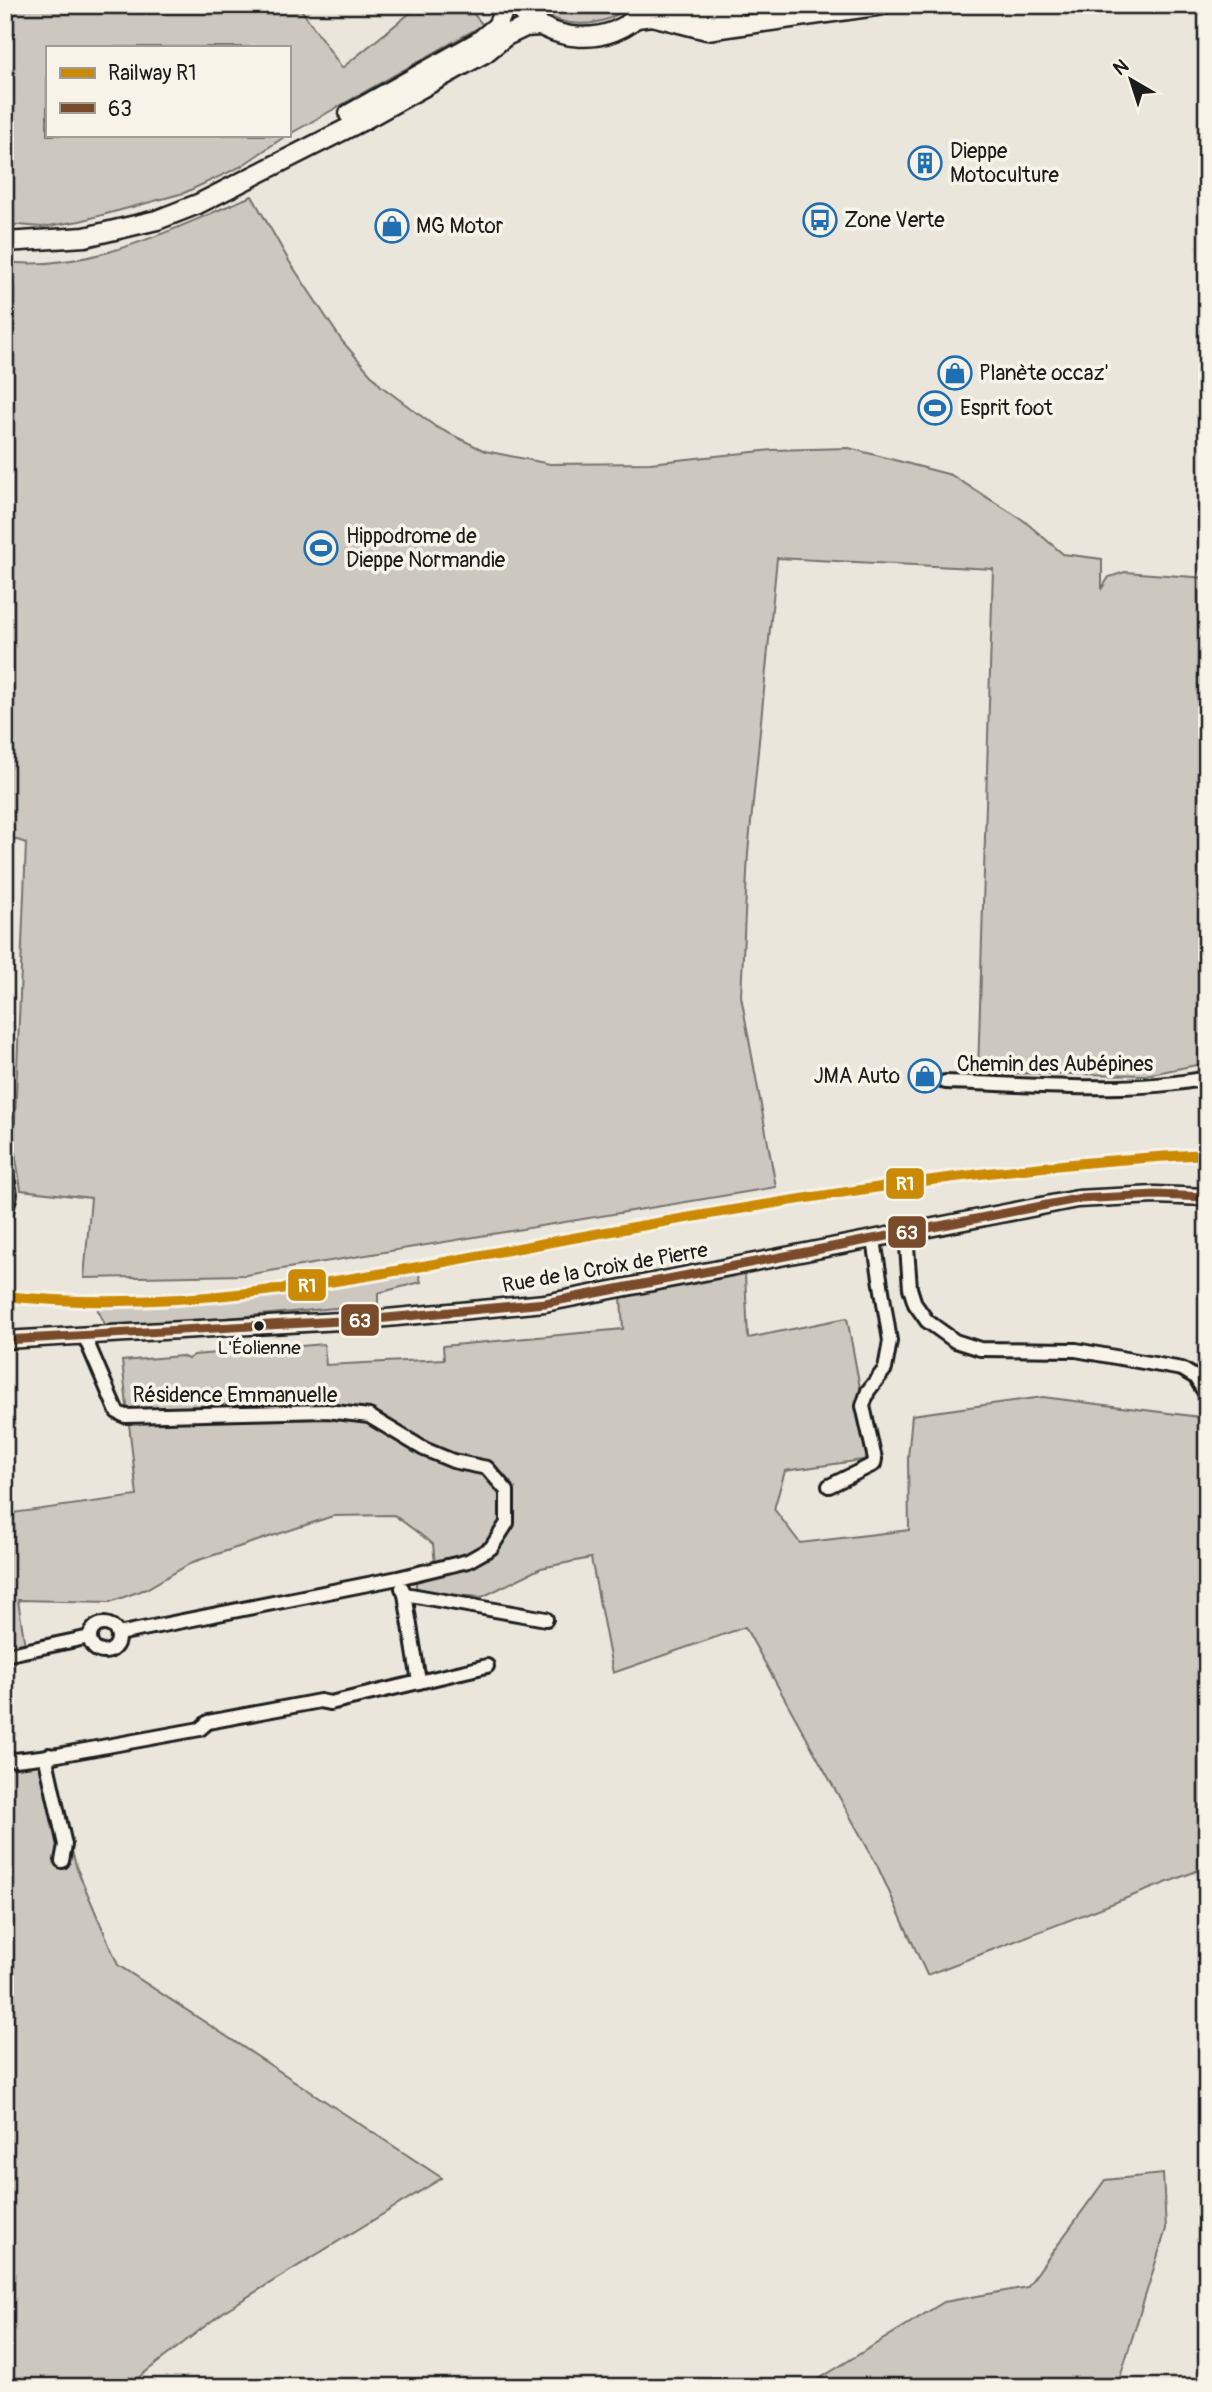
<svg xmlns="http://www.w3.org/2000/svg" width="1212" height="2392" viewBox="0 0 1212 2392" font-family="Pangolin,sans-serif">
	<rect width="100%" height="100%" fill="#eae6dc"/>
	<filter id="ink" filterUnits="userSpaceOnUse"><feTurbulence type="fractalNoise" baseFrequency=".0143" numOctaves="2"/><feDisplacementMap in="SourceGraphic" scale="14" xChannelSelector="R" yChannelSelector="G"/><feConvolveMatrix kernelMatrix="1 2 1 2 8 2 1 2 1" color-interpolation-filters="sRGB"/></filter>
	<g filter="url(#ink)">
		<g fill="#ccc8c0" stroke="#74726e" stroke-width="2" fill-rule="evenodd">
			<path d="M 5,5 L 298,5 L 342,68 L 420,5 L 466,5 L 483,25 L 281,139 L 240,167 L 184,193 L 80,221 L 42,227 L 5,224 ZM 47,47 L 289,47 L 289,135 L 47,135 Z"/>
			<path d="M 532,5 L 629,5 C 602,31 560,29 532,5 Z"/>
			<path d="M 252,196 L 289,261 L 342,341 L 381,386 L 436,427 L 485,451 L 550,464 L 650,463 L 772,450 L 849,448 L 951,475 L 1023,520 L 1063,554 L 1102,559 L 1102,588 L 1109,577 L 1125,572 L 1207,578 L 1207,1063 L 1146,1075 L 978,1073 L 993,569 L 777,558 L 748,853 L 741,996 L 776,1187 L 246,1275 L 84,1278 L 91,1198 L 21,1190 L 14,1146 L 26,843 L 5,836 L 5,262 C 93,272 173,228 252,196 Z"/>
			<path d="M 418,1271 L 421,1282 L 378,1293 L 378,1304 L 206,1320 L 105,1325 L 96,1306 C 205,1311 312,1291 418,1271 Z"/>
			<polygon points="745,1274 748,1338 847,1318 861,1393 857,1407 870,1459 785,1471 774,1509 800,1543 909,1530 908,1458 912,1415 1043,1397 1207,1418 1207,1867 927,1975 877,1865 745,1627 613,1673 591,1558 541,1568 482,1597 424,1592 416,1587 416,1580 436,1576 433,1544 394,1515 333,1516 193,1562 146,1589 110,1602 18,1600 25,1646 5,1649 5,1514 137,1496 122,1361 181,1356 188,1359 194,1355 324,1344 326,1365 444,1359 443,1346 623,1329 621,1298"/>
			<polygon points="5,1763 47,1764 77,1869 118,1965 442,2178 226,2310 126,2387 5,2387"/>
			<polygon points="1163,2174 1166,2229 1117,2387 806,2387 944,2302 1027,2287 1105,2180"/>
		</g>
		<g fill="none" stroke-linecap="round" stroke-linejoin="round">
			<defs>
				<g id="street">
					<path d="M 945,1082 C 1031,1084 1121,1095 1207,1078"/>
					<polyline points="5,1166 10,1194 5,1216"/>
					<polyline points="906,1233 910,1288 915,1304 927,1321 955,1341 980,1349 1076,1350 1182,1369 1195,1377 1207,1396"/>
					<polyline points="84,1335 117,1412 125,1416 327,1411 369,1416 424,1449 453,1461 487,1468 507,1491 507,1523 491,1548 468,1561 398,1578 118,1634"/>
					<polyline points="829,1486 874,1464 875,1459 863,1406 868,1391 885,1369 890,1341 874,1240"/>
					<polyline points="402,1588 405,1594 546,1619"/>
					<circle cx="104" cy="1638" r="14"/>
					<polyline points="5,1655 90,1637"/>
					<polyline points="419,1682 487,1666"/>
					<polyline points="49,1755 47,1764 65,1845 62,1861"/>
					<polyline points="5,1757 15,1760 58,1755 200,1729 208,1722 320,1701 330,1703 419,1682 405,1594"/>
				</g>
				<polyline id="secondary" points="5,1340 376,1319 545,1303 1077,1199 1155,1195 1207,1197"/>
				<g id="primary">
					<path d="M 516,5 C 548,44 610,49 644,10"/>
					<polyline points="669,5 701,17 733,15"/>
					<polyline points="637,18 652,16 707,30 883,5"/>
					<polyline points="349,114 479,41 497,26 506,5"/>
					<polyline points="5,242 85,237 157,220 198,204 364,120 485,53 506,36 525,27 539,26"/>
				</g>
			</defs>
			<use href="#street" stroke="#1c1c1c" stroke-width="18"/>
			<use href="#secondary" stroke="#1c1c1c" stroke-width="21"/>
			<use href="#primary" stroke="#1c1c1c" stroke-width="23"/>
			<use href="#street" stroke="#f7f3e8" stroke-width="12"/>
			<use href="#secondary" stroke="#f7f3e8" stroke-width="16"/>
			<use href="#primary" stroke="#f7f3e8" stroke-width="18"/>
			<defs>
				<polyline id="bus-1" points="5,1340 376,1319 545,1303 1077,1199 1155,1195 1207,1197"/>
			</defs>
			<use href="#bus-1" stroke="#f7f3e8" stroke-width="14"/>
			<use href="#bus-1" stroke="#7a4b2a" stroke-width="9"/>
			<defs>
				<path id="rail-1" d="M 5,1296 C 197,1317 385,1272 573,1238 C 782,1200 994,1165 1207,1154"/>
			</defs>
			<use href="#rail-1" stroke="#f7f3e8" stroke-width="16"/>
			<use href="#rail-1" stroke="#cb8a06" stroke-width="10"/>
		</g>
	</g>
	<defs>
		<symbol id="building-ring" viewBox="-11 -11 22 22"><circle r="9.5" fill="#f7f3e8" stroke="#1f6fb2" stroke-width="1.5"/><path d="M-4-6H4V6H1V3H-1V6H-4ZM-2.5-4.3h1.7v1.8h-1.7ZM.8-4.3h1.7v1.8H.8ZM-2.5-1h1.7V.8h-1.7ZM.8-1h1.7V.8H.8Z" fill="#1f6fb2"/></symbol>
		<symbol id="bus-ring" viewBox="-11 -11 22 22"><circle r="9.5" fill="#f7f3e8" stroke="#1f6fb2" stroke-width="1.5"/><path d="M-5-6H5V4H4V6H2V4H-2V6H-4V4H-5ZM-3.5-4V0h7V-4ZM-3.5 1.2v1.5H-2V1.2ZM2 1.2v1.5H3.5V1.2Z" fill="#1f6fb2"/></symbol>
		<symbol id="shop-ring" viewBox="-11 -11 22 22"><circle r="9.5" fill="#f7f3e8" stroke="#1f6fb2" stroke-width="1.5"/><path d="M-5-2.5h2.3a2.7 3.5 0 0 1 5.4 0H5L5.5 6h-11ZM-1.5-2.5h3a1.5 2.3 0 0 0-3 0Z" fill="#1f6fb2"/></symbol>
		<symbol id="stadium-ring" viewBox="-11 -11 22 22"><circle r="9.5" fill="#f7f3e8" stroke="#1f6fb2" stroke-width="1.5"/><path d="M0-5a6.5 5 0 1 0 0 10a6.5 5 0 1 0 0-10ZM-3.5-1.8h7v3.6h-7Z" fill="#1f6fb2"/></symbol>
	</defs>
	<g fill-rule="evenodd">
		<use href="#building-ring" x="906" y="144" width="38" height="38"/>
		<use href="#bus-ring" x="801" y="201" width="38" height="38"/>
		<use href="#shop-ring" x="373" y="207" width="38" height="38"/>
		<use href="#shop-ring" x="936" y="354" width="38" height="38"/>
		<use href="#stadium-ring" x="916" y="389" width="38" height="38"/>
		<use href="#stadium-ring" x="302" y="529" width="38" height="38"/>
		<use href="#shop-ring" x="906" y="1057" width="38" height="38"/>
	</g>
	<circle fill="#1c1c1c" stroke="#f7f3e8" stroke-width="2.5" cx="259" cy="1326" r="6"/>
	<g text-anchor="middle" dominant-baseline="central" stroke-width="7" stroke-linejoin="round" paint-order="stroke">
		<g font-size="19" fill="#1c1c1c" stroke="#f7f3e8">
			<text x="259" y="1348">L'Éolienne</text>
		</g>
		<g font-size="21" fill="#1c1c1c" stroke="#f7f3e8" text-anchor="start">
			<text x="950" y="151">Dieppe<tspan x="950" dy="24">Motoculture</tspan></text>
			<text x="844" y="220">Zone Verte</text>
			<text x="416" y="226">MG Motor</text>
			<text x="979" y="373">Planète occaz'</text>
			<text x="960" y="408">Esprit foot</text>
			<text x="346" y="536">Hippodrome de<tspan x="346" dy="24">Dieppe Normandie</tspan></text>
			<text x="900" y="1076" text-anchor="end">JMA Auto</text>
		</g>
		<g font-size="21" fill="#1c1c1c" stroke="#f7f3e8">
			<text x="1055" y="1064">Chemin des Aubépines</text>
			<text transform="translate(605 1268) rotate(-10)">Rue de la Croix de Pierre</text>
			<text x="235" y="1395">Résidence Emmanuelle</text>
		</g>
	</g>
	<g stroke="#f7f3e8" stroke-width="2.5">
		<rect x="885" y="1167" width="40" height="33" rx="7" fill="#cb8a06"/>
		<rect x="887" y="1215" width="40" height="34" rx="7" fill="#7a4b2a"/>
		<rect x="287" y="1268" width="40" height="34" rx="7" fill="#cb8a06"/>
		<rect x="340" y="1303" width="40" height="34" rx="7" fill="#7a4b2a"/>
	</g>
	<g font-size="19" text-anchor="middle" font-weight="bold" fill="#fff">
		<text x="905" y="1190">R1</text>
		<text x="907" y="1239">63</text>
		<text x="307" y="1292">R1</text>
		<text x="360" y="1327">63</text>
	</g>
	<rect width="1212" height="2392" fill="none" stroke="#f7f3e8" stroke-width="28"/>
	<rect x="14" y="14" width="1184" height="2364" fill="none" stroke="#1c1c1c" stroke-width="2.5" filter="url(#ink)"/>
	<rect x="46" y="46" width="245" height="91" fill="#f7f3e8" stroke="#9f9d96" stroke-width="2"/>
	<rect x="60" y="68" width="35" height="10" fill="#cb8a06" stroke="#9f9d96" stroke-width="2"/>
	<text x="108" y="80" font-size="21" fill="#1c1c1c">Railway R1</text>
	<rect x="60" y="103" width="35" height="10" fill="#7a4b2a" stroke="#9f9d96" stroke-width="2"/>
	<text x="108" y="116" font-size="21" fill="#1c1c1c">63</text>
	<g transform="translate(1131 80) rotate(321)" stroke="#f7f3e8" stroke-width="5" paint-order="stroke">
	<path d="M0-5L12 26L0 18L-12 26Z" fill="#1c1c1c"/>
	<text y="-10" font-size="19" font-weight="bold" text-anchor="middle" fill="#1c1c1c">N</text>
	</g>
</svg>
